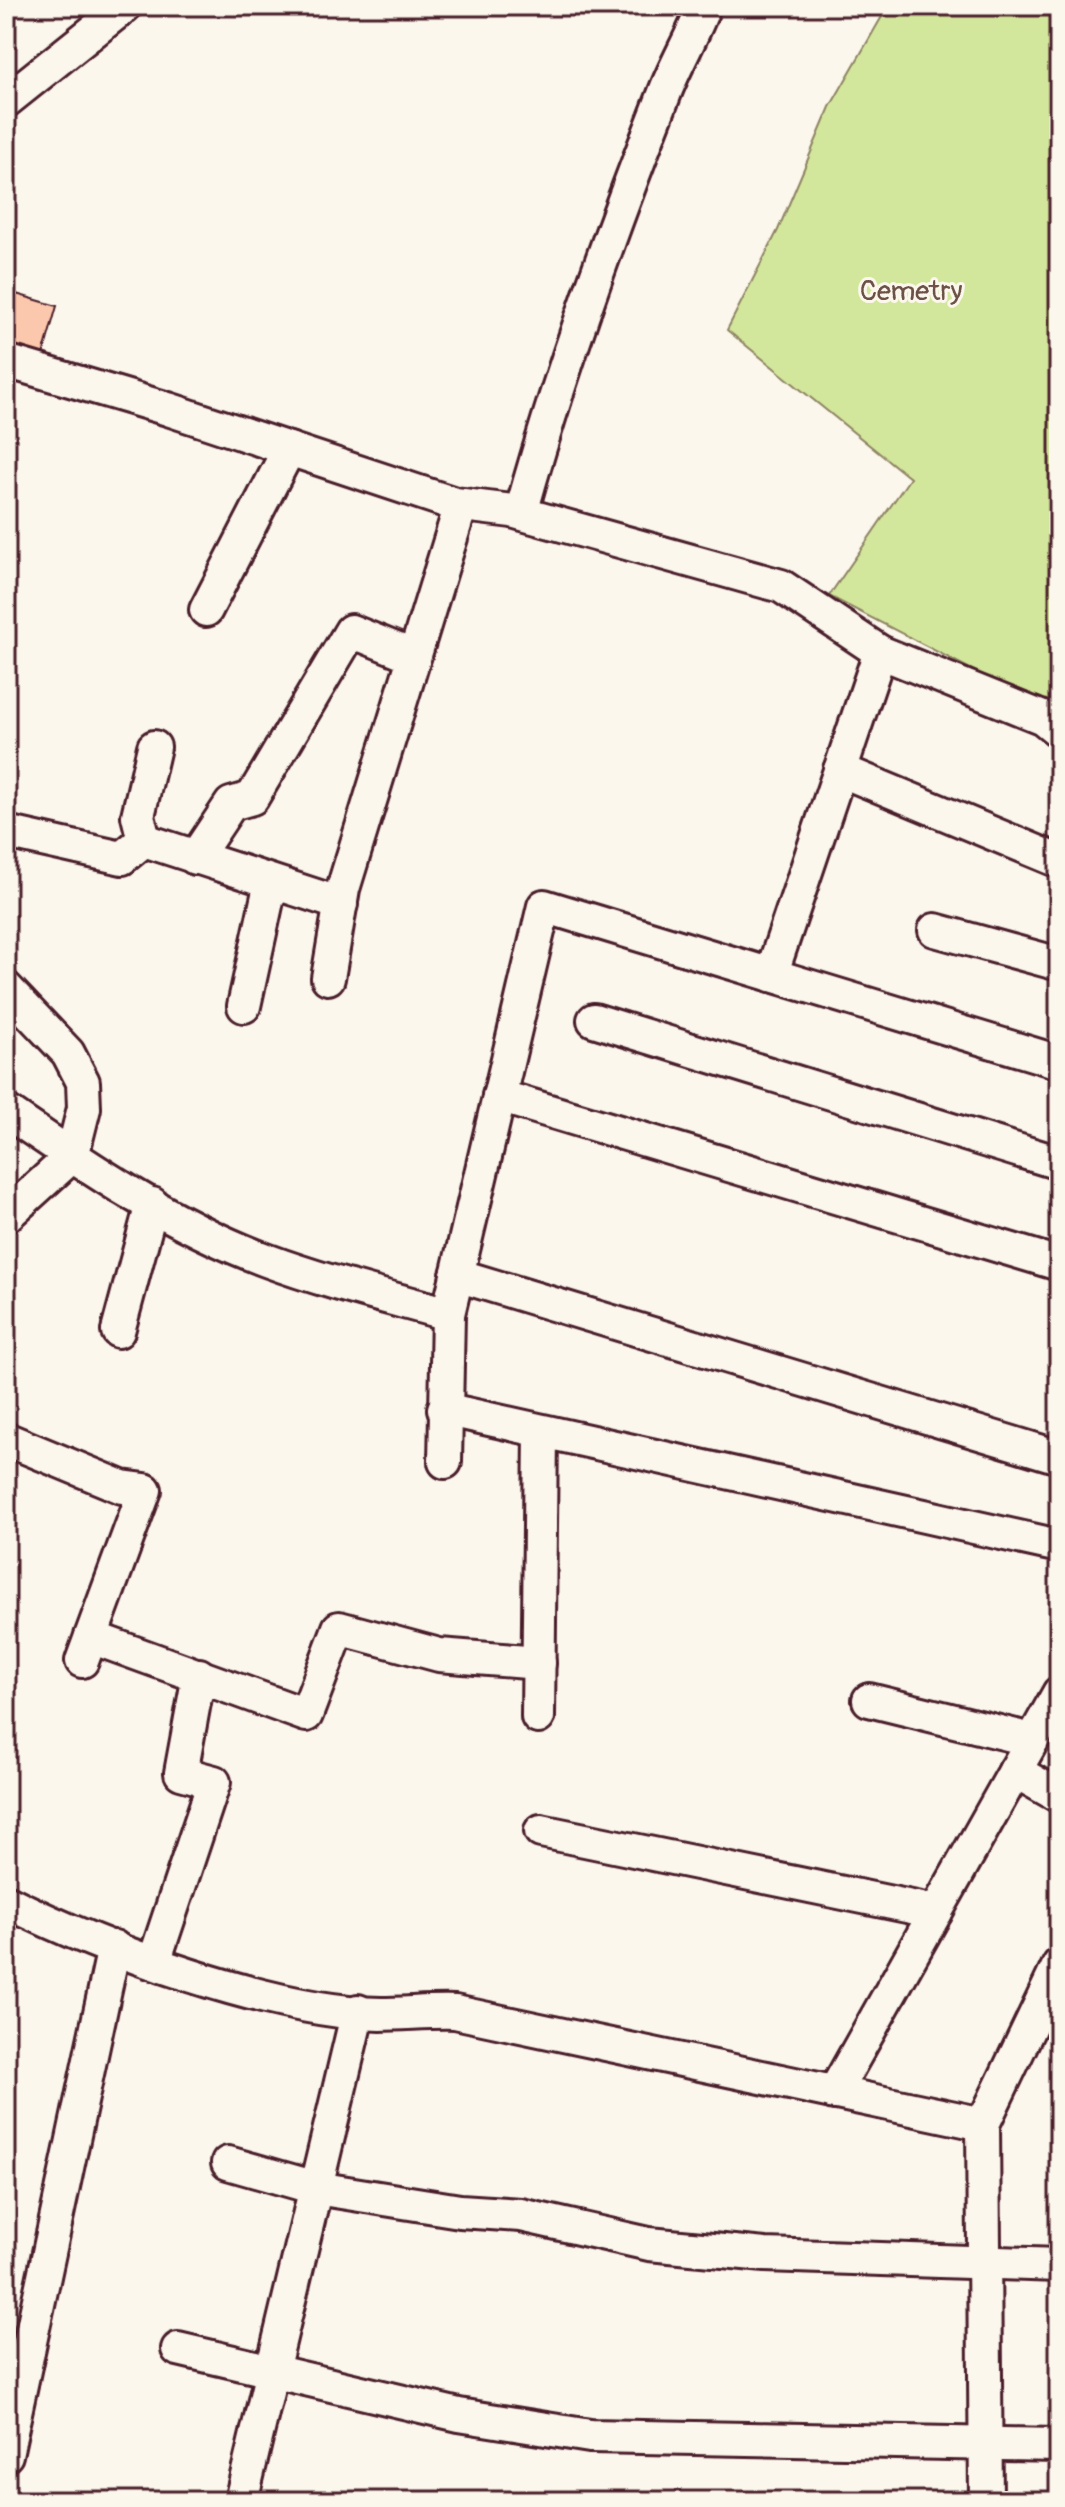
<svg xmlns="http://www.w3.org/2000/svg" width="1065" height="2507" viewBox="0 0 1065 2507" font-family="Pangolin,sans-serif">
	<rect width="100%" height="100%" fill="#fbf7ec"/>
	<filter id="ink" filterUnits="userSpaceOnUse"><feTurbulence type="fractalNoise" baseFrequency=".0125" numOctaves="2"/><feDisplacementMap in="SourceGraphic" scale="16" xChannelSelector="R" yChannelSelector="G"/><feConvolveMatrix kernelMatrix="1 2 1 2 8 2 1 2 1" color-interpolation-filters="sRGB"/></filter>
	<g filter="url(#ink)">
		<polygon fill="#d3e79c" stroke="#8e8364" stroke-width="2" points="888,6 1059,6 1059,718 1052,711 829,596 910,478 727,330 778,230 830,107"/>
		<polygon fill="#fcc8ad" stroke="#4a1f2b" stroke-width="2" points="6,291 57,306 43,355 6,344"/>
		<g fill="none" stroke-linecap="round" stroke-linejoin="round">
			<defs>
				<g id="minor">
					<polyline points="6,101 125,6"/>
					<polyline points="6,361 168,409 455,504 512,511 781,586 880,652 1043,718 1059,731"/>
					<path d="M 521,513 C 560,371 610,233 664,95 C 675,65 693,36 704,6"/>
					<polyline points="206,610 289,449"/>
					<polyline points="840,770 1059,861"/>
					<polyline points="6,832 122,858 144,840 341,904"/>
					<polyline points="144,840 138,816 154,747"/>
					<polyline points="195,858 231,804 252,798 351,631 413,656"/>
					<polyline points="935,930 1059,964"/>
					<polyline points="771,975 880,652"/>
					<polyline points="328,978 343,889 461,505"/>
					<polyline points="6,988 68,1053 83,1082 84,1108 72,1156 6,1216"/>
					<polyline points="244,1006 271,882"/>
					<polyline points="594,1020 1059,1163"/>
					<polyline points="499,1096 1059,1264"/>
					<path d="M 6,1111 C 87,1167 172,1225 266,1260 C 325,1282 387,1297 448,1314"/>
					<polyline points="457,1275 1059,1457"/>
					<polyline points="118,1331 152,1204"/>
					<polyline points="444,1409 1059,1546"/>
					<polyline points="6,1439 122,1487 145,1490 82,1661"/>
					<polyline points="445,1462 448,1314 544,906 1059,1062"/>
					<polyline points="91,1637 306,1715 339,1628 439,1655 539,1663"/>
					<polyline points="869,1700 1032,1740"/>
					<polyline points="538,1717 541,1431"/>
					<polyline points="1015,1771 1059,1796"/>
					<polyline points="541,1831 936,1912"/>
					<path d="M 6,1901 C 103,1950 273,2012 381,2014 C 406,2014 430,2011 455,2012 L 983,2124"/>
					<polyline points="154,1962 214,1782 181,1773 199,1675"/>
					<polyline points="834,2093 1059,1693"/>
					<polyline points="228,2163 316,2188 460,2211 521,2215 649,2244 765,2255 1059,2265"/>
					<polyline points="178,2349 459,2415 590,2436 1059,2445"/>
					<polyline points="6,2455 114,1947"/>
					<polyline points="241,2501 358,2011"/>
					<polyline points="986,2501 983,2124 1059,1965"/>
				</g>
			</defs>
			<use href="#minor" stroke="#4a1f2b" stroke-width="38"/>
			<use href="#minor" stroke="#fbf7ec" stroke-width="32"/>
		</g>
	</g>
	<g text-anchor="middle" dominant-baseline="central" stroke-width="6" stroke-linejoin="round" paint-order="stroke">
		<g font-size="28" fill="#6c5147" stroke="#fbf7ec">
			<text x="911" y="291">Cemetry</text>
		</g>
	</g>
	<rect width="1065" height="2507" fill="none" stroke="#fbf7ec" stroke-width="32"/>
	<rect x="16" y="16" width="1033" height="2475" fill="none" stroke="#4a1f2b" stroke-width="3" filter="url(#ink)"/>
</svg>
